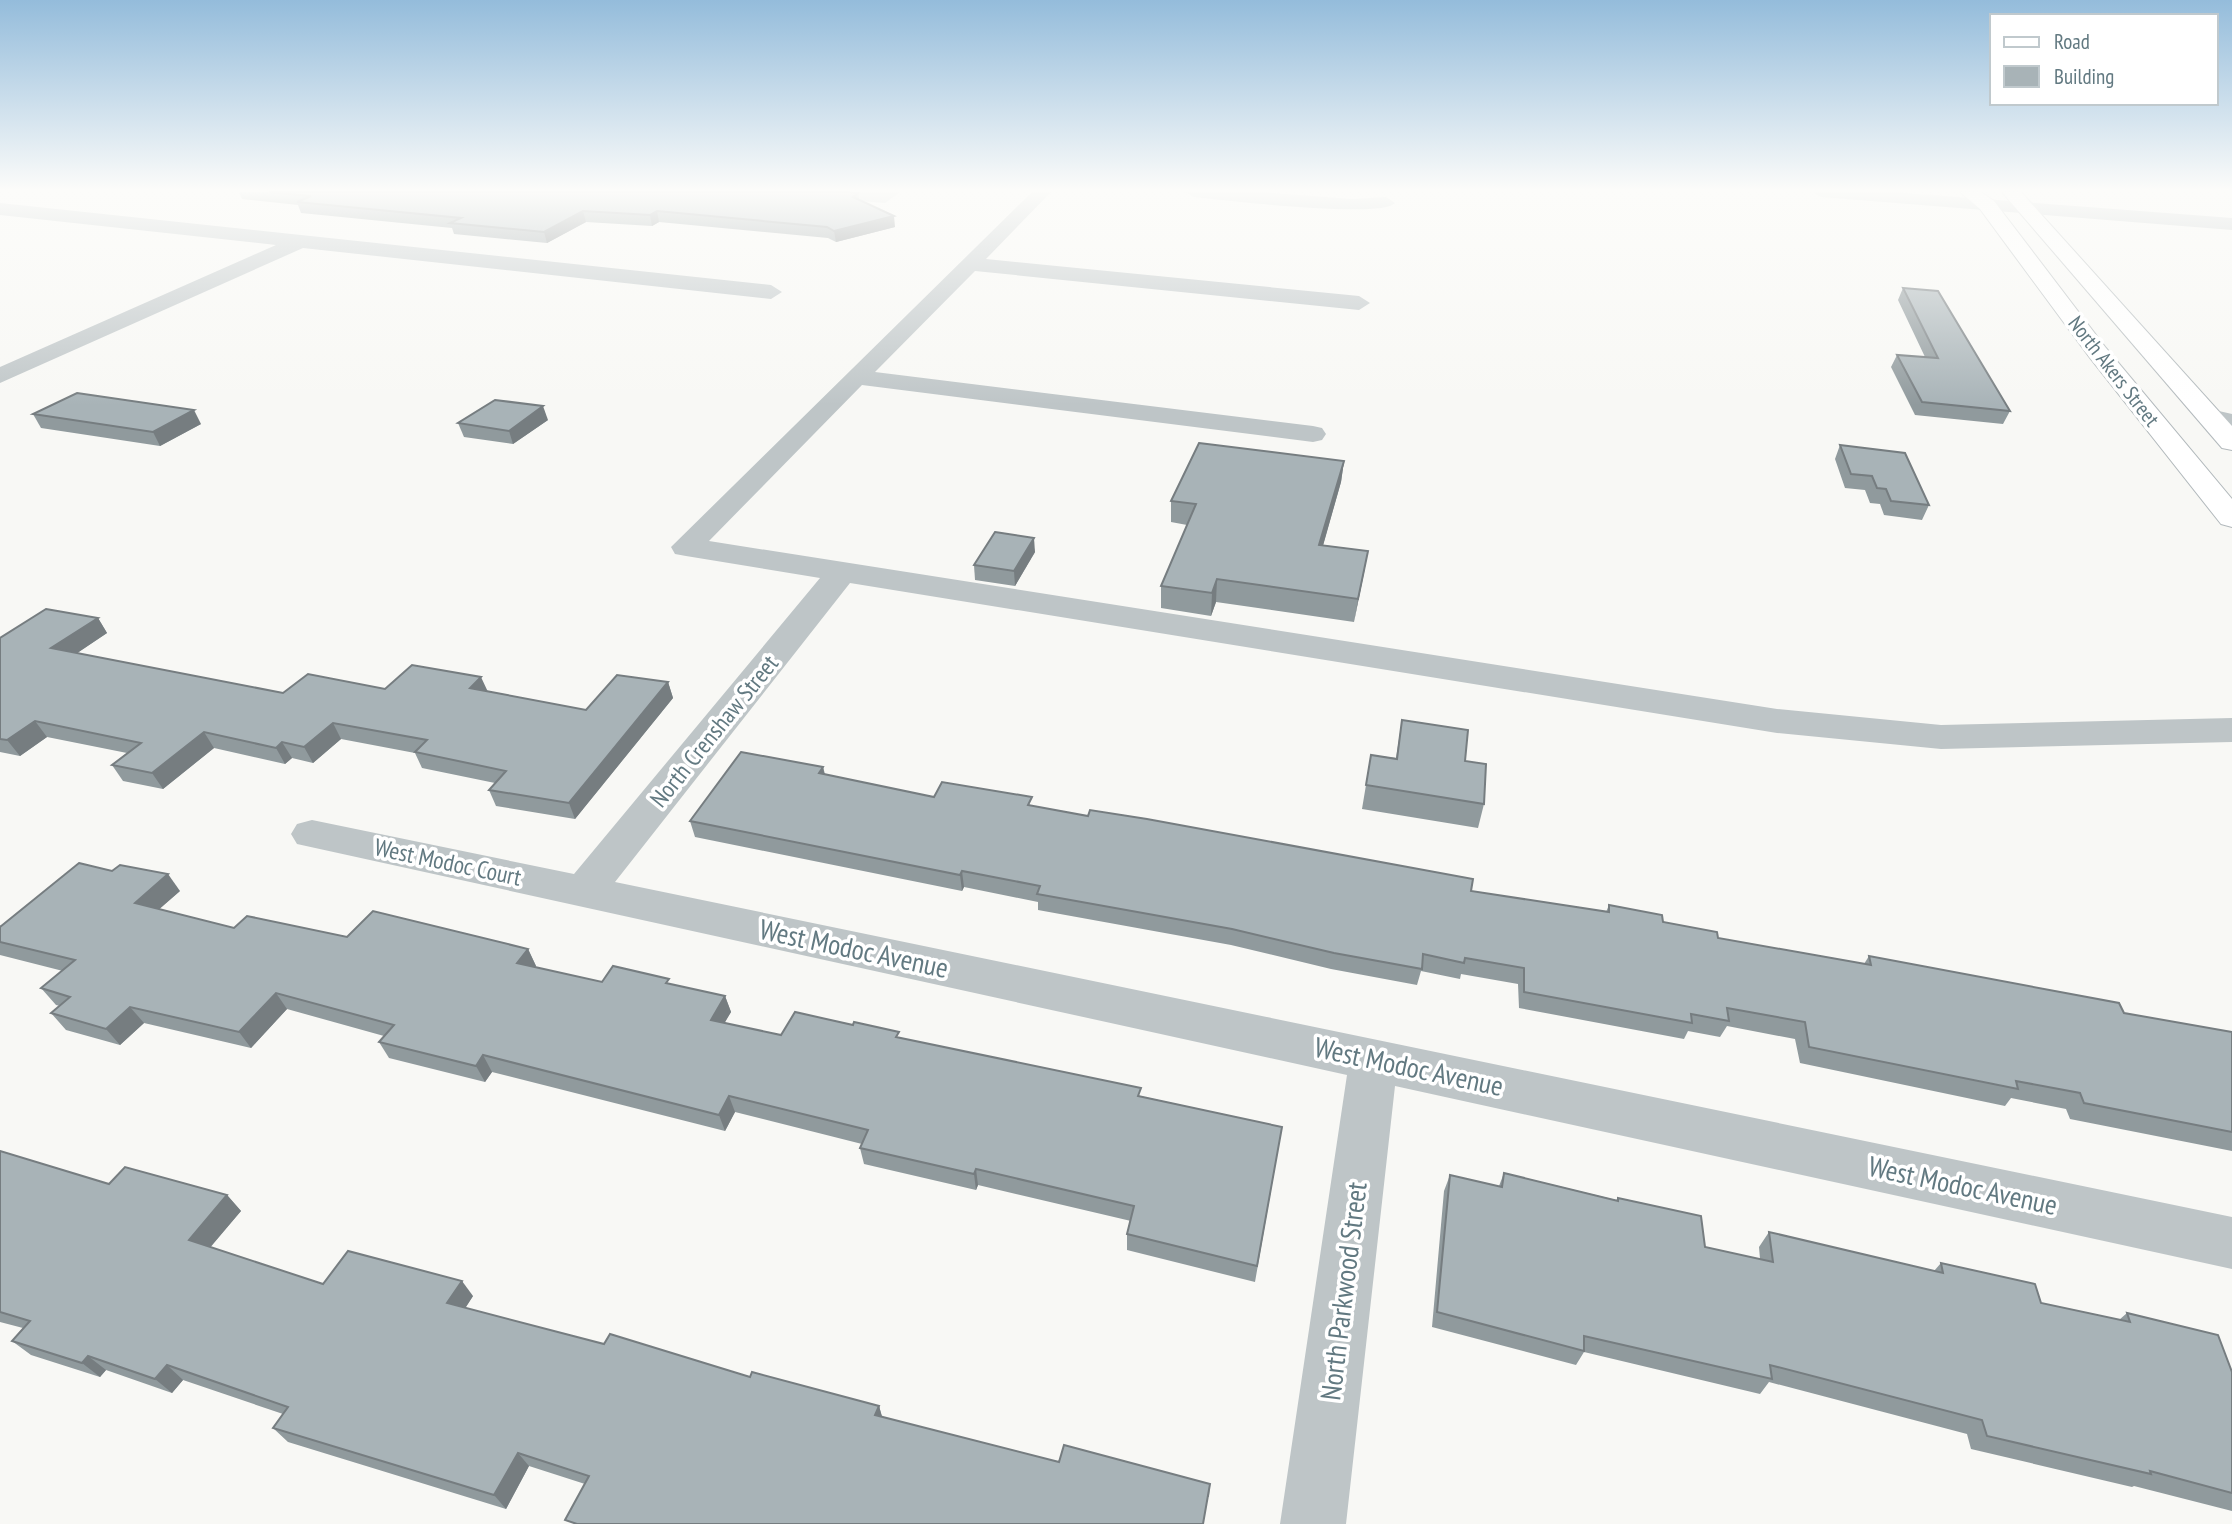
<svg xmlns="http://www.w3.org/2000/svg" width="2232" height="1524" viewBox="0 0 2232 1524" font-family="'PT Sans Narrow',sans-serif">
	<rect width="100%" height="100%" fill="#f8f8f5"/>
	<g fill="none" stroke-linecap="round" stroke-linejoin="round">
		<defs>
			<g id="major">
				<polygon points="1960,192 1981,192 1994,201 2106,348 2232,499 2232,527 2221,524 2090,358 1980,209"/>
				<polygon points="2002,192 2021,192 2232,426 2232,450 2222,448"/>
			</g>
		</defs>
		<use href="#major" stroke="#b2b9bc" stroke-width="2"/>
		<g fill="#bec5c7" fill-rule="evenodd">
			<polygon points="803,192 900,192 885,203 812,197"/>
			<polygon points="1032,192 1051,192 986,259 1359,296 1370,303 1359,310 975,271 875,372 1313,426 1322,428 1326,434 1322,440 1313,442 862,385 709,541 1777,709 1941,725 2232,718 2232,742 1941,749 1777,733 850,583 615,882 2232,1217 2232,1269 1395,1086 1346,1524 1280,1524 1347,1075 297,844 291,834 297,824 312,820 574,874 820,578 686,556 675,554 671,547"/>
			<path d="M 1185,192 L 1261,192 L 1352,199 L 1386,197 L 1395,203 C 1382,219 1223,200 1194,197 Z"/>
			<polygon points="1812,192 1892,192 2232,218 2232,230 1821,197"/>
			<polygon points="0,203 771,285 782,292 771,299 303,248 0,383 0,367 276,245 0,215"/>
			<polygon points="2210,409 2232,414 2232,430 2201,423 2197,417 2201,411"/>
		</g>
		<use href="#major" fill="#fff" fill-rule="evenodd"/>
	</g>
	<g fill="#909a9d">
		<polygon points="239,192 847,192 858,193 859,199 895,227 836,242 828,238 659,222 652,226 586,222 547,243 454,234 452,228 301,213 298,205 242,199"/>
		<polygon points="1903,288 2010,411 2003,424 1915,415 1891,367 1897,355 1925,357 1898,300"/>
		<polygon points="33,414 201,424 160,446 41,428"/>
		<polygon points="548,420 513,444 464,437 458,423"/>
		<polygon points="1840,445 1929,505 1922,520 1884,515 1880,504 1870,503 1865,490 1845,488 1835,459"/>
		<polygon points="1344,461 1341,482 1323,545 1368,551 1354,622 1216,602 1211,616 1161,608 1161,586 1187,525 1171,522 1171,501"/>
		<polygon points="1035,552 1015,586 975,580 974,565"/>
		<polygon points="98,618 107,633 77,653 283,693 385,689 487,691 586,710 668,682 673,698 575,819 496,806 489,790 495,783 422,768 415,753 341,739 313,763 292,758 285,764 214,748 163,789 123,781 112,765 127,753 47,737 20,756 0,752 0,638"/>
		<polygon points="1402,720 1465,761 1484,804 1478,828 1362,809 1371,755 1396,758"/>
		<polygon points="823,767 825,774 934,797 1032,806 1471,891 1606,912 1609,905 1718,938 1864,964 1869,956 2124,1013 2232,1032 2232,1151 2070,1119 2066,1109 2011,1098 2005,1106 1800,1063 1795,1039 1727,1026 1720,1037 1688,1031 1684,1039 1519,1008 1518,984 1461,974 1460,979 1421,971 1417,985 1331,969 1231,945 1038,910 1038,902 964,887 962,891 695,837 690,821"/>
		<polygon points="180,891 159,909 234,928 528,949 536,966 535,967 602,982 671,984 725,996 731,1012 724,1023 781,1035 900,1038 1140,1096 1282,1127 1255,1282 1127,1250 1127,1234 1131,1221 978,1185 976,1190 864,1164 860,1148 862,1144 735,1112 725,1131 492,1072 485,1082 389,1058 379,1042 384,1036 287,1009 251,1048 144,1023 120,1045 66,1030 51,1013 60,1006 56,1005 41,988 63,971 0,955 0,925 1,926"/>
		<polygon points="0,1151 109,1184 227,1195 241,1211 210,1247 323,1284 473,1296 465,1308 604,1344 879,1406 882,1417 1059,1462 1210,1484 1209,1497 585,1484 529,1466 506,1509 288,1442 273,1428 283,1414 183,1380 172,1393 106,1370 100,1377 31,1355 12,1341 23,1328 0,1322"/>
		<polygon points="1504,1173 1616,1200 1618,1198 1705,1247 1760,1259 1759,1247 1769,1232 1934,1271 1941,1263 2041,1303 2119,1320 2127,1313 2232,1372 2232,1511 2134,1486 2132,1487 1971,1449 1967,1434 1769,1382 1760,1394 1584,1352 1576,1365 1432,1327 1444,1191 1450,1175 1499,1186"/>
	</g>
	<g fill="#767d80">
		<polygon points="583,211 586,222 547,243 544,232"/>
		<polygon points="657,211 659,222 652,226 650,215"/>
		<polygon points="894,216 895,227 836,242 834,231"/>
		<polygon points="543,406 548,420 513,444 509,431"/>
		<polygon points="194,410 201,424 160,446 153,432"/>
		<polygon points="1344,461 1341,482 1317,567 1319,545"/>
		<polygon points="1034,538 1035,552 1015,586 1014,571"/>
		<polygon points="1368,551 1364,573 1354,622 1358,599"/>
		<polygon points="1217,579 1216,602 1211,616 1212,593"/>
		<polygon points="98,618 107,633 61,664 51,648"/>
		<polygon points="481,677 488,692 470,688"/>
		<polygon points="668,682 673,698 575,819 569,803"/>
		<polygon points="35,721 47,737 20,756 7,740"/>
		<polygon points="333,723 341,739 313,763 304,747"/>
		<polygon points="204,732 214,748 163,789 152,773"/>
		<polygon points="282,742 292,758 285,764 276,748"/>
		<polygon points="823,767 826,783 819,773"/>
		<polygon points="962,871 964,887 962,891 960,875"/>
		<polygon points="168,874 180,891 148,919 135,903"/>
		<polygon points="528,949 536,966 525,979 517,963"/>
		<polygon points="276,993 287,1009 251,1048 239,1032"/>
		<polygon points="725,996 731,1012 717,1036 711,1020"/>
		<polygon points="130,1007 144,1023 120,1045 106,1029"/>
		<polygon points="483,1055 492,1072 485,1082 476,1066"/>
		<polygon points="729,1096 735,1112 725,1131 719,1115"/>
		<polygon points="976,1169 978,1185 976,1190 974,1174"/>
		<polygon points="227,1195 241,1211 203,1256 189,1240"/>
		<polygon points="462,1281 473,1296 459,1318 447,1303"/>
		<polygon points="88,1356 106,1370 100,1377 82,1363"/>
		<polygon points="167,1365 183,1380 172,1393 155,1379"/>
		<polygon points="879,1406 883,1420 875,1415"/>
		<polygon points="518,1453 529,1466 506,1509 494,1495"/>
	</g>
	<g fill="#a8b3b7" stroke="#767d80" stroke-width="2">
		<polygon points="269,192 847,192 858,193 853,197 894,216 834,231 827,227 657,211 650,215 583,211 544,232 450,223 461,218 297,202 311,196"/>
		<polygon points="1903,288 1938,291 2010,411 1922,402 1897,355 1938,358"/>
		<polygon points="77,393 194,410 153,432 33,414"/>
		<polygon points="495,400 543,406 509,431 458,423"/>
		<polygon points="1199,443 1344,461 1319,545 1368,551 1358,599 1217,579 1212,593 1161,586 1196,504 1171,501"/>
		<polygon points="1840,445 1905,453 1929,505 1891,501 1886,489 1877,488 1872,476 1851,474"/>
		<polygon points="995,532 1034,538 1014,571 974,565"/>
		<polygon points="46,609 98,618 51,648 283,693 308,674 385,689 412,665 481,677 470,688 586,710 617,675 668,682 569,803 489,790 506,771 415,752 427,740 333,723 304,747 282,742 276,748 204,732 152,773 112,765 141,743 35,721 7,740 0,739 0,638"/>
		<polygon points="1402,720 1468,730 1465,761 1486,764 1484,804 1366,785 1371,755 1397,759"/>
		<polygon points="741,752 823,767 819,773 934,797 942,782 1032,797 1028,805 1088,816 1090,810 1147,819 1473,879 1471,891 1609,912 1609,905 1662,915 1663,922 1717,932 1718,938 1871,965 1869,956 2119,1003 2124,1013 2232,1032 2232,1132 2084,1103 2080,1093 2016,1081 2018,1089 1809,1047 1805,1022 1727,1008 1729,1021 1691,1014 1692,1023 1524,992 1524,968 1465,958 1464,963 1423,954 1422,969 1334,953 1232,929 1037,894 1040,886 962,871 960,875 690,821"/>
		<polygon points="79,863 112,871 120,865 168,874 135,903 234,928 247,916 347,937 373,911 528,949 517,963 602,982 613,966 669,979 666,983 725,996 711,1020 781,1035 795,1012 853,1025 854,1022 899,1032 896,1037 1141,1088 1138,1096 1282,1127 1257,1266 1127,1234 1134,1206 976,1169 974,1174 860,1148 868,1130 729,1096 719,1115 483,1055 476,1066 379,1042 394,1025 276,993 239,1032 130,1007 106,1029 51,1013 70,997 41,988 75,960 0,942 0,927"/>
		<polygon points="0,1151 109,1184 125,1167 227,1195 189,1240 323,1284 348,1251 462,1281 447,1303 604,1344 610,1334 750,1377 752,1372 879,1406 875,1415 1059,1462 1064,1445 1210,1484 1203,1524 577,1524 565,1520 589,1476 518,1453 494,1495 273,1428 288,1407 167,1365 155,1379 88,1356 82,1363 12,1341 30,1321 0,1312"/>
		<polygon points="1504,1173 1618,1201 1618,1198 1701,1216 1705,1247 1773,1262 1769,1232 1943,1273 1941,1263 2035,1284 2041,1303 2130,1322 2127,1313 2218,1335 2232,1372 2232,1493 2150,1471 2151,1474 1987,1436 1982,1420 1770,1365 1772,1379 1584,1336 1584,1351 1437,1312 1450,1175 1502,1187"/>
	</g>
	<linearGradient id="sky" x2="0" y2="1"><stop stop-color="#94bcdb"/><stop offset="0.47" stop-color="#fcfcfa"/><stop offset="1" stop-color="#fcfcfa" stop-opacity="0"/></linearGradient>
	<rect width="2232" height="405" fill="url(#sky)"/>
	<g text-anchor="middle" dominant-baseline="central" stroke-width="7" stroke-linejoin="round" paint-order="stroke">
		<g font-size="21" fill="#627981" stroke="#fff">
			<text transform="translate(2114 371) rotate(52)">North Akers Street</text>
		</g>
		<g font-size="24" fill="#627981" stroke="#fff">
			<text transform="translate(714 731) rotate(-51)">North Crenshaw Street</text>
			<text transform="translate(448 862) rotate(12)">West Modoc Court</text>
		</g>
		<g font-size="28" fill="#627981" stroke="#fff">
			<text transform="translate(854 948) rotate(12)">West Modoc Avenue</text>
			<text transform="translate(1409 1066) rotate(12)">West Modoc Avenue</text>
			<text transform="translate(1963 1185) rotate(12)">West Modoc Avenue</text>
			<text transform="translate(1343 1291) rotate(-83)">North Parkwood Street</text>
		</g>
	</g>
	<rect x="1990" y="14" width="228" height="91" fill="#ffffff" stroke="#c0c9cd" stroke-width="2"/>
	<rect x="2004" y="37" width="35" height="10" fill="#ffffff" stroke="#c0c9cd" stroke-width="2"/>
	<text x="2054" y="49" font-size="21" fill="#627981">Road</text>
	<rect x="2004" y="66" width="35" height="21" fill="#a8b3b7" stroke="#c0c9cd" stroke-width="2"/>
	<text x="2054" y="84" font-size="21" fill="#627981">Building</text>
</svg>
